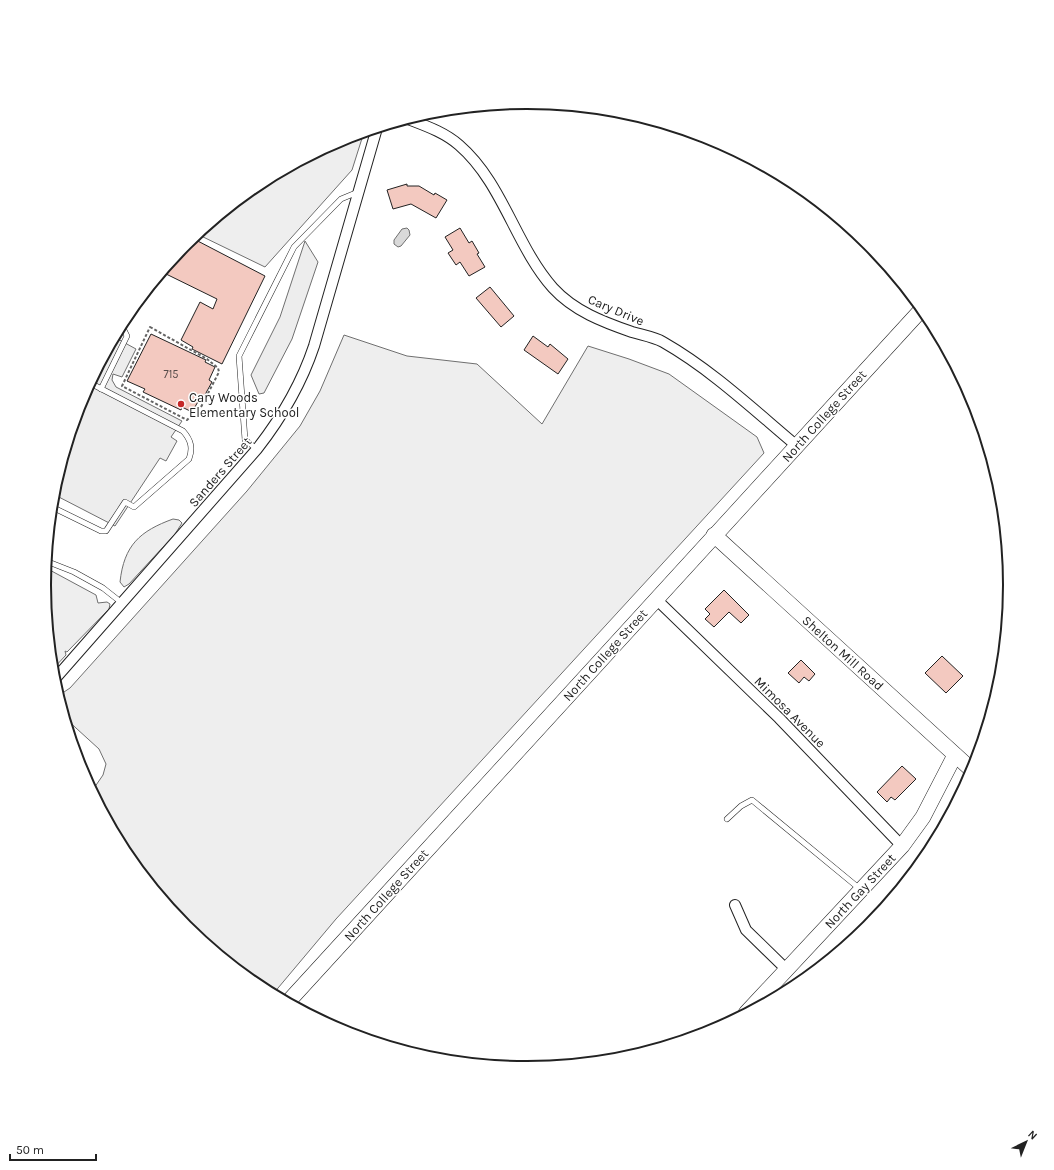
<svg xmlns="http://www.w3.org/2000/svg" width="1054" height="1170" viewBox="0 0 1054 1170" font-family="Karla,sans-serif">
	<rect width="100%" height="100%" fill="#fff"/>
	<g fill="#eee" stroke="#6f6f6f">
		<polygon points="364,132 352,170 265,267 197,234 259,183 342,139"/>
		<polygon points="344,335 407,356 477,364 542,424 588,346 629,359 669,374 757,437 764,453 336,919 273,994 258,986 185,926 125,853 92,791 103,775 106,764 99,749 65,718 58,696 70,688 247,491 300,426 320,391"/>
		<path d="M 173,519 L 179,520 L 182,523 L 175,534 L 129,584 L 124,587 L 120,582 C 124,545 140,531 173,519 Z"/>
		<polygon points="46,568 96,595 98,603 107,602 110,604 109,609 67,652 65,651 66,655 52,670 50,649 55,646 50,643 44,585"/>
	</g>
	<g fill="#ededed" stroke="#6f6f6f">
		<polygon points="305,241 318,262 292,339 264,393 259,394 251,375 280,317"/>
		<polygon points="114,337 136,349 122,377 113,374 112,380 116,387 182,421 171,437 177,441 166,461 160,458 115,526 53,494 81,400 94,375 100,373 102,369 99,367"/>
	</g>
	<polygon fill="#d9d9d9" stroke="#6f6f6f" points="407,228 409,230 410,235 401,246 398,247 394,244 394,240 402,229"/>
	<g fill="#f3c9c0" stroke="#222">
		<polygon points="407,184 407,186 419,186 434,195 435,193 447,200 436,218 411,204 393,209 387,190"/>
		<polygon points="460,228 469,243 472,241 479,253 477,254 485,267 469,276 460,262 456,265 448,253 453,250 445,237"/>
		<polygon points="192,238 265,276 222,364 192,349 193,347 181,340 200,302 213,309 217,299 162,272"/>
		<polygon points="490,287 514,316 501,327 476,298"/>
		<polygon points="151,334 206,360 205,362 215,367 209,380 212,382 207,391 202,401 199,400 192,412 182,407 181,410 143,392 145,389 127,381"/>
		<polygon points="533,336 548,347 550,344 568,359 558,374 524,350"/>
		<polygon points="724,590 749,615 741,623 729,612 714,627 705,619 710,614 705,609"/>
		<polygon points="942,656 963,676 946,693 925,673"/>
		<polygon points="801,660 815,674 809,681 804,677 799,683 788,673"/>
		<polygon points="902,766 916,779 895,800 891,797 887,802 877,792"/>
	</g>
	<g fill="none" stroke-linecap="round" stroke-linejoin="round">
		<defs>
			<g id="lane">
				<polyline points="101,389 127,336 121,324"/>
				<polyline points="257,449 245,440 239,356 294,247 341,199 358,192"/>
				<path d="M 52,507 L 101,531 L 106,531 L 125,502 L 134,507 L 189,459 C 193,448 191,440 183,431 L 90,383"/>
				<polyline points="46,561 74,572 103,588 122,603"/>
				<polyline points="727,819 741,806 752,800 860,889"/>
			</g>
			<g id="street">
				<path d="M 408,119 C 426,126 444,132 459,145 C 503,183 515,245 553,288 C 574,311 603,322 632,332 C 642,335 654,337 663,342 C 712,370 754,410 797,446"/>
				<polyline points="656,599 779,718 902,846"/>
				<path d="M 54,680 L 257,449 C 282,417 301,385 314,346 L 377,128"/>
				<polyline points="735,905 746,930 786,969"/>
			</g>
			<g id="secondary">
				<polyline points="714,535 973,771"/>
				<polyline points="288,1002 922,309"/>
				<polyline points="746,1013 902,846 923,817 955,755"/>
			</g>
		</defs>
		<use href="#lane" stroke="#222" stroke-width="6"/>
		<use href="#street" stroke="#222" stroke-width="12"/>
		<use href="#secondary" stroke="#222" stroke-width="16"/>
		<polygon stroke="#646464" stroke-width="2" stroke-dasharray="3 2" stroke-linecap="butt" points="150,327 207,359 218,368 219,372 201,407 187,420 122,386"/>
		<use href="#lane" stroke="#fff" stroke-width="5"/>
		<use href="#street" stroke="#fff" stroke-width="10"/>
		<use href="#secondary" stroke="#fff" stroke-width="15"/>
	</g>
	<circle fill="#c62828" stroke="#fff" stroke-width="1.5" cx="181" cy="404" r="4"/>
	<g text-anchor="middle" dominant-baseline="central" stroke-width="3" stroke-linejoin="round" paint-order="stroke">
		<g font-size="11" fill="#564c4a">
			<text x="171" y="374">715</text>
		</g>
		<g font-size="13" fill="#222" stroke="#fff">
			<text transform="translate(616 310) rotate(23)">Cary Drive</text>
			<text transform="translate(824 416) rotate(-48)">North College Street</text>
			<text transform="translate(220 472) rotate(-49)">Sanders Street</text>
			<text transform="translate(843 653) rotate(42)">Shelton Mill Road</text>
			<text transform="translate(605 655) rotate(-48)">North College Street</text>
			<text transform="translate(790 712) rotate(45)">Mimosa Avenue</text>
			<text transform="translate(860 891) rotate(-47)">North Gay Street</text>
			<text transform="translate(386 895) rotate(-48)">North College Street</text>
		</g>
		<g font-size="13" fill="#222" stroke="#fff" text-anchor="start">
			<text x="189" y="397">Cary Woods<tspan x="189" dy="15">Elementary School</tspan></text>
		</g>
	</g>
	<path d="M0 0H1054V1170H0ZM51 585a476 476 0 1 1 952 0a476 476 0 1 1-952 0Z" fill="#fff" fill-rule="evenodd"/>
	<path fill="none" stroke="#222" stroke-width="2" d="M51 585a476 476 0 1 1 952 0a476 476 0 1 1-952 0Z"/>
	<g transform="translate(1026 1142) rotate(43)" stroke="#ffffff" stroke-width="3" paint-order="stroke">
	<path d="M0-3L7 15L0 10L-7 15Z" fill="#222222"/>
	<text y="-6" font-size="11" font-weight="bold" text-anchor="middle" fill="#222222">N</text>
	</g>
	<path d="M10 1154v6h86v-6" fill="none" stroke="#222222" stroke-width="2"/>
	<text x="16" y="1154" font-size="12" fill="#222222" stroke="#ffffff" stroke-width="3" paint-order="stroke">50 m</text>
</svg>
